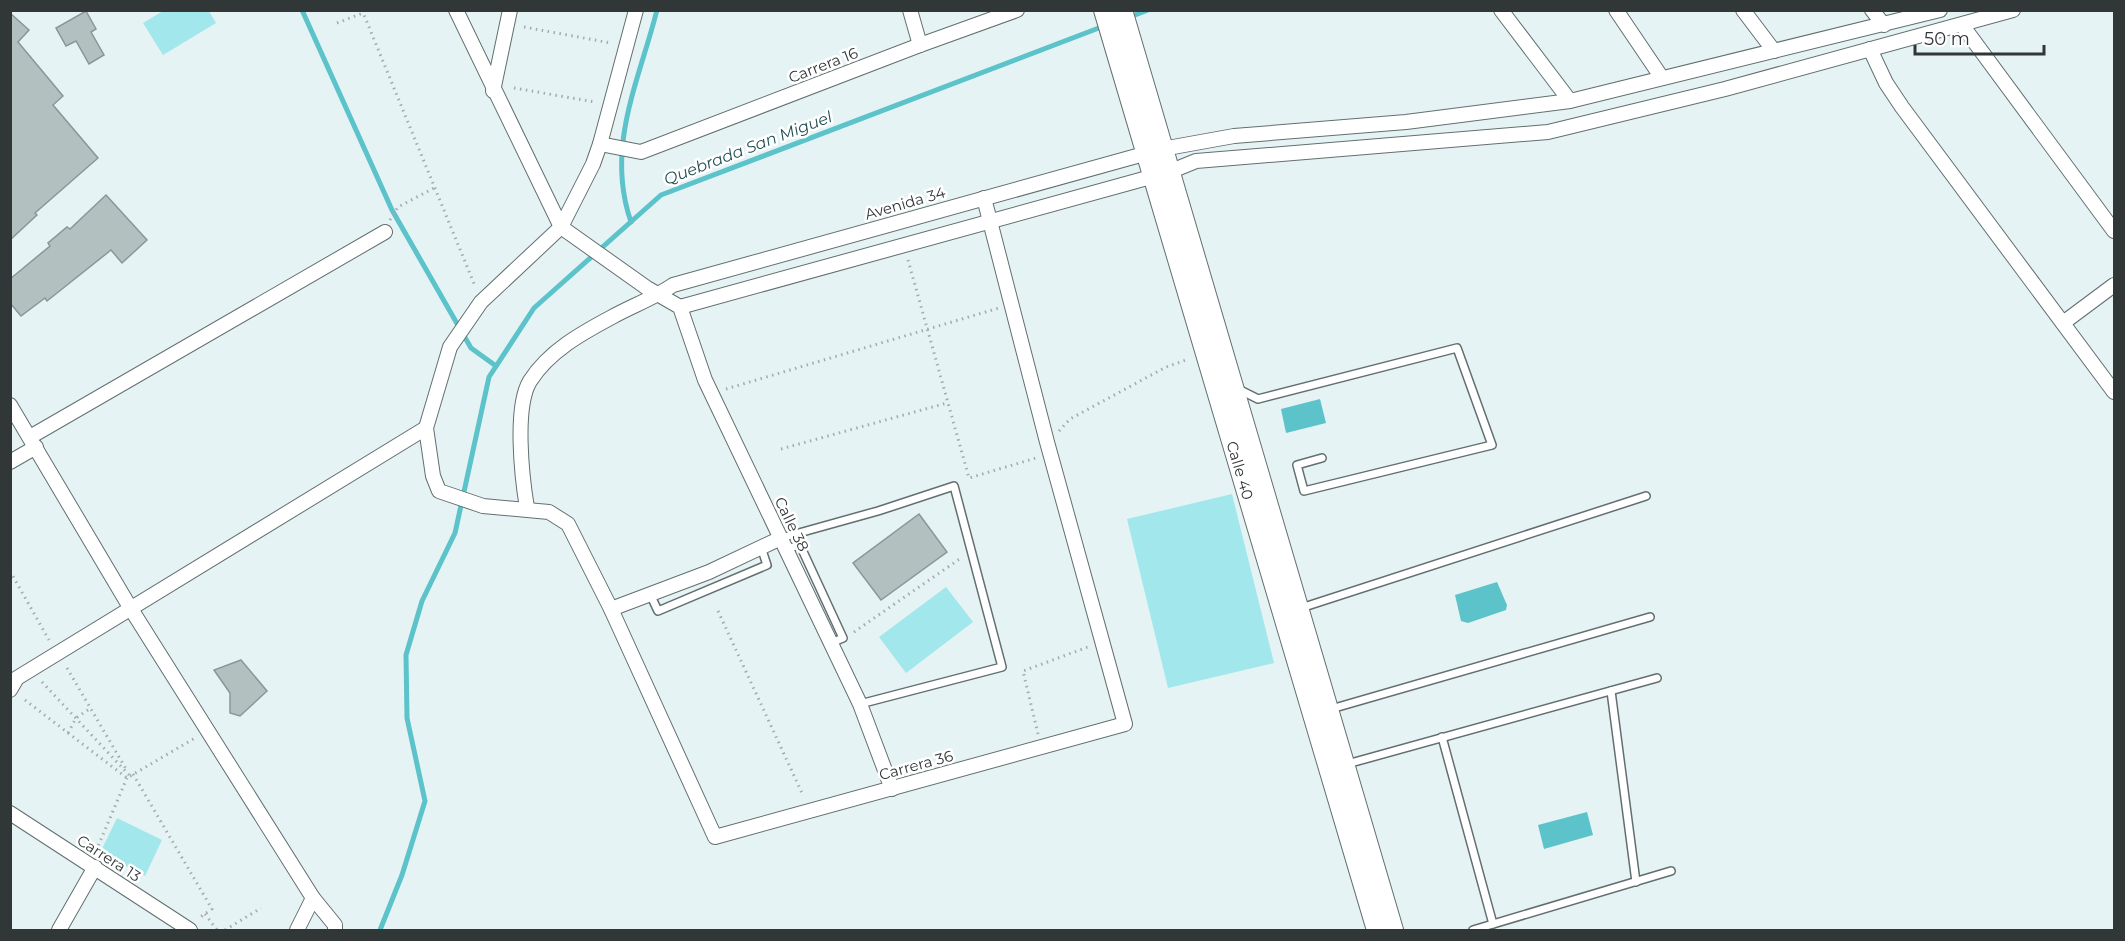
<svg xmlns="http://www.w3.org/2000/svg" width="2125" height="941" viewBox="0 0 2125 941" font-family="Montserrat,sans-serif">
	<rect width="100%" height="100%" fill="#e6f3f4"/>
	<g fill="#a1e7eb">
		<polygon points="163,11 209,11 216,23 163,55 143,23"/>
		<polygon points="1232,494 1274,663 1168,688 1127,519"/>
		<polygon points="946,587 973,622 906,673 879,637"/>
		<polygon points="117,818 162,840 145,876 100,853"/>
	</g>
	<g fill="#5bc3c9">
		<polygon points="1320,399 1326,423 1286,433 1281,409"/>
		<polygon points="1497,582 1507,605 1506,610 1468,623 1461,621 1455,595"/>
		<polygon points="1587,812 1593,835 1544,849 1538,825"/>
	</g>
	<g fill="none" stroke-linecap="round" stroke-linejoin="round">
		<g stroke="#5bc3c9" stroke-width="5">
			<polyline points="302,10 392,210 471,348 496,366"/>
			<polyline points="1127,18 1148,10"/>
			<path d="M 631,222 C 605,147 639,81 657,10"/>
			<polyline points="380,930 402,875 425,801 407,718 406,655 422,601 455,533 489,377 534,308 661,195 1104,26"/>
		</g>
	</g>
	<g fill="#b3c0c0" stroke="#8a9697" stroke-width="1.5">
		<polygon points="86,11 96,29 91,32 104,55 89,64 76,41 66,46 56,28"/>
		<polygon points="10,13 29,30 18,42 63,96 53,105 98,158 35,213 37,215 10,240"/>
		<polygon points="106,195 147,240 122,263 111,250 47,301 45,298 21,316 10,303 10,279 50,246 48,243 67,227 70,229"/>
		<polygon points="919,514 947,552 881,600 853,563"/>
		<polygon points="241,660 267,691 240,716 230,713 230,693 214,670"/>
	</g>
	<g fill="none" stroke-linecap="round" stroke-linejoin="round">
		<defs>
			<g id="lane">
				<polyline points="1238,389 1258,399 1457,348 1492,445 1304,491 1297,465 1322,458"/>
				<polyline points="781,538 878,511 954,486 1002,667 860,704"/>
				<polyline points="786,549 800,545 843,638 831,643"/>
				<polyline points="650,594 658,611 767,565 761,547"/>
				<polyline points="1301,608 1646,496"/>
				<polyline points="1611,691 1636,882"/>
				<polyline points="1331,709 1650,617"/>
				<polyline points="1442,737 1493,924"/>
				<polyline points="1347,764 1657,678"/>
				<polyline points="1473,930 1671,871"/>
			</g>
			<g id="street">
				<polyline points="456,10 561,227 647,288 680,307 705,380 860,704 892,789"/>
				<polyline points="910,10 920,45"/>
				<polyline points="1501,10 1570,101"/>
				<polyline points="1616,10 1662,78"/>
				<polyline points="1743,10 1774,51"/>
				<polyline points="1872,10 1884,25"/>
				<polyline points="1962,25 2114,231"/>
				<polyline points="1870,49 1886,83 1902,107 2114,392"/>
				<polyline points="493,91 510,10"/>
				<polyline points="600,144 636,10"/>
				<polyline points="984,198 1047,442 1125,724 715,837 611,609 568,524 549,512 483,506 439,491 433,476 426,428 450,347 481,302 561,227 593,164 600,144 641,152 920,45 1017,10"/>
				<polyline points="680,307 1169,172 1196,161 1548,132 1725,89 2013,10"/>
				<polyline points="2063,323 2114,285"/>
				<polyline points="10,405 131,609 313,898 335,925 335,930"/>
				<polyline points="30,437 385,232"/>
				<polyline points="10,462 36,447"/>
				<path d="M 527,508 C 522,478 514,407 530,381 C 549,351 582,333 612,317 C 632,306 654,298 673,285 L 1162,149 L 1234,136 L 1406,122 L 1570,101 L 1940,10"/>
				<polyline points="611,609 709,572 781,538"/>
				<polyline points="10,690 17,678 426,428"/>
				<polyline points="10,813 190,930"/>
				<polyline points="59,930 95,867"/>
				<polyline points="297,930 313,898"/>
			</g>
			<g id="secondary">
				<path id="s1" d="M 1104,10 L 1377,930"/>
				<polyline points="1122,10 1393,930"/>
			</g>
		</defs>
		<use href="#lane" stroke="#636f6f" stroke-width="10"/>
		<use href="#street" stroke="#636f6f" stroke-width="16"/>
		<use href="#secondary" stroke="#636f6f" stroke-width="22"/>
		<g stroke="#a2acad" stroke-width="3" stroke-dasharray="1.5 4.5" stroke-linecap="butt">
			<polyline points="362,10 475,286"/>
			<polyline points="337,23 363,13"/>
			<polyline points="524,27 611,43"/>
			<polyline points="514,88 595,102"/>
			<polyline points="390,220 398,207 434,188"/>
			<polyline points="908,260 969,478 1036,458"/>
			<polyline points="726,389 999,308"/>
			<polyline points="1059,431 1070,419 1166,367 1189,359"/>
			<polyline points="781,449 947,403"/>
			<polyline points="10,571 49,640"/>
			<polyline points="718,611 802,793"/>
			<polyline points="854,632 961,558"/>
			<polyline points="67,668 126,769"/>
			<polyline points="42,682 130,776"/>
			<polyline points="25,700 127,778 195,738"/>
			<polyline points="68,733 76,718 91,708"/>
			<polyline points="1038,734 1023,671 1088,647"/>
			<polyline points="133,774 212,909 199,918"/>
			<polyline points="96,851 127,778"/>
			<polyline points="205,914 217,930"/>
			<polyline points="225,930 261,908"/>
		</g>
		<use href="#lane" stroke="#fff" stroke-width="7"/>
		<use href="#street" stroke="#fff" stroke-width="14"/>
		<use href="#secondary" stroke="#fff" stroke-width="20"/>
	</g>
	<g text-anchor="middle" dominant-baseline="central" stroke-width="5" stroke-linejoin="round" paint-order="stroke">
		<g font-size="15" fill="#313636" stroke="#fff">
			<text transform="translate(823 65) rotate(-21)">Carrera 16</text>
			<text transform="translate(905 203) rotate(-16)">Avenida 34</text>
			<text stroke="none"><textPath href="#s1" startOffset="480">Calle 40</textPath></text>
			<text transform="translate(792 524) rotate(64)">Calle 38</text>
			<text transform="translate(916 765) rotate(-15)">Carrera 36</text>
			<text transform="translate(109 858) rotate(33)">Carrera 13</text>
		</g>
		<g font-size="16" font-style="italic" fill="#1f4e50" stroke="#fff">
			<text transform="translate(748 148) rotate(-21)">Quebrada San Miguel</text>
		</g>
	</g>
	<rect width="2125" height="941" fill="none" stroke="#313636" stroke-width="24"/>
	<path d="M1915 45v9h129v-9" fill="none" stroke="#313636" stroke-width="3"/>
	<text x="1924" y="45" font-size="18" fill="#313636" stroke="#ffffff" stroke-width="4.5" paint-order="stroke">50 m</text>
</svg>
